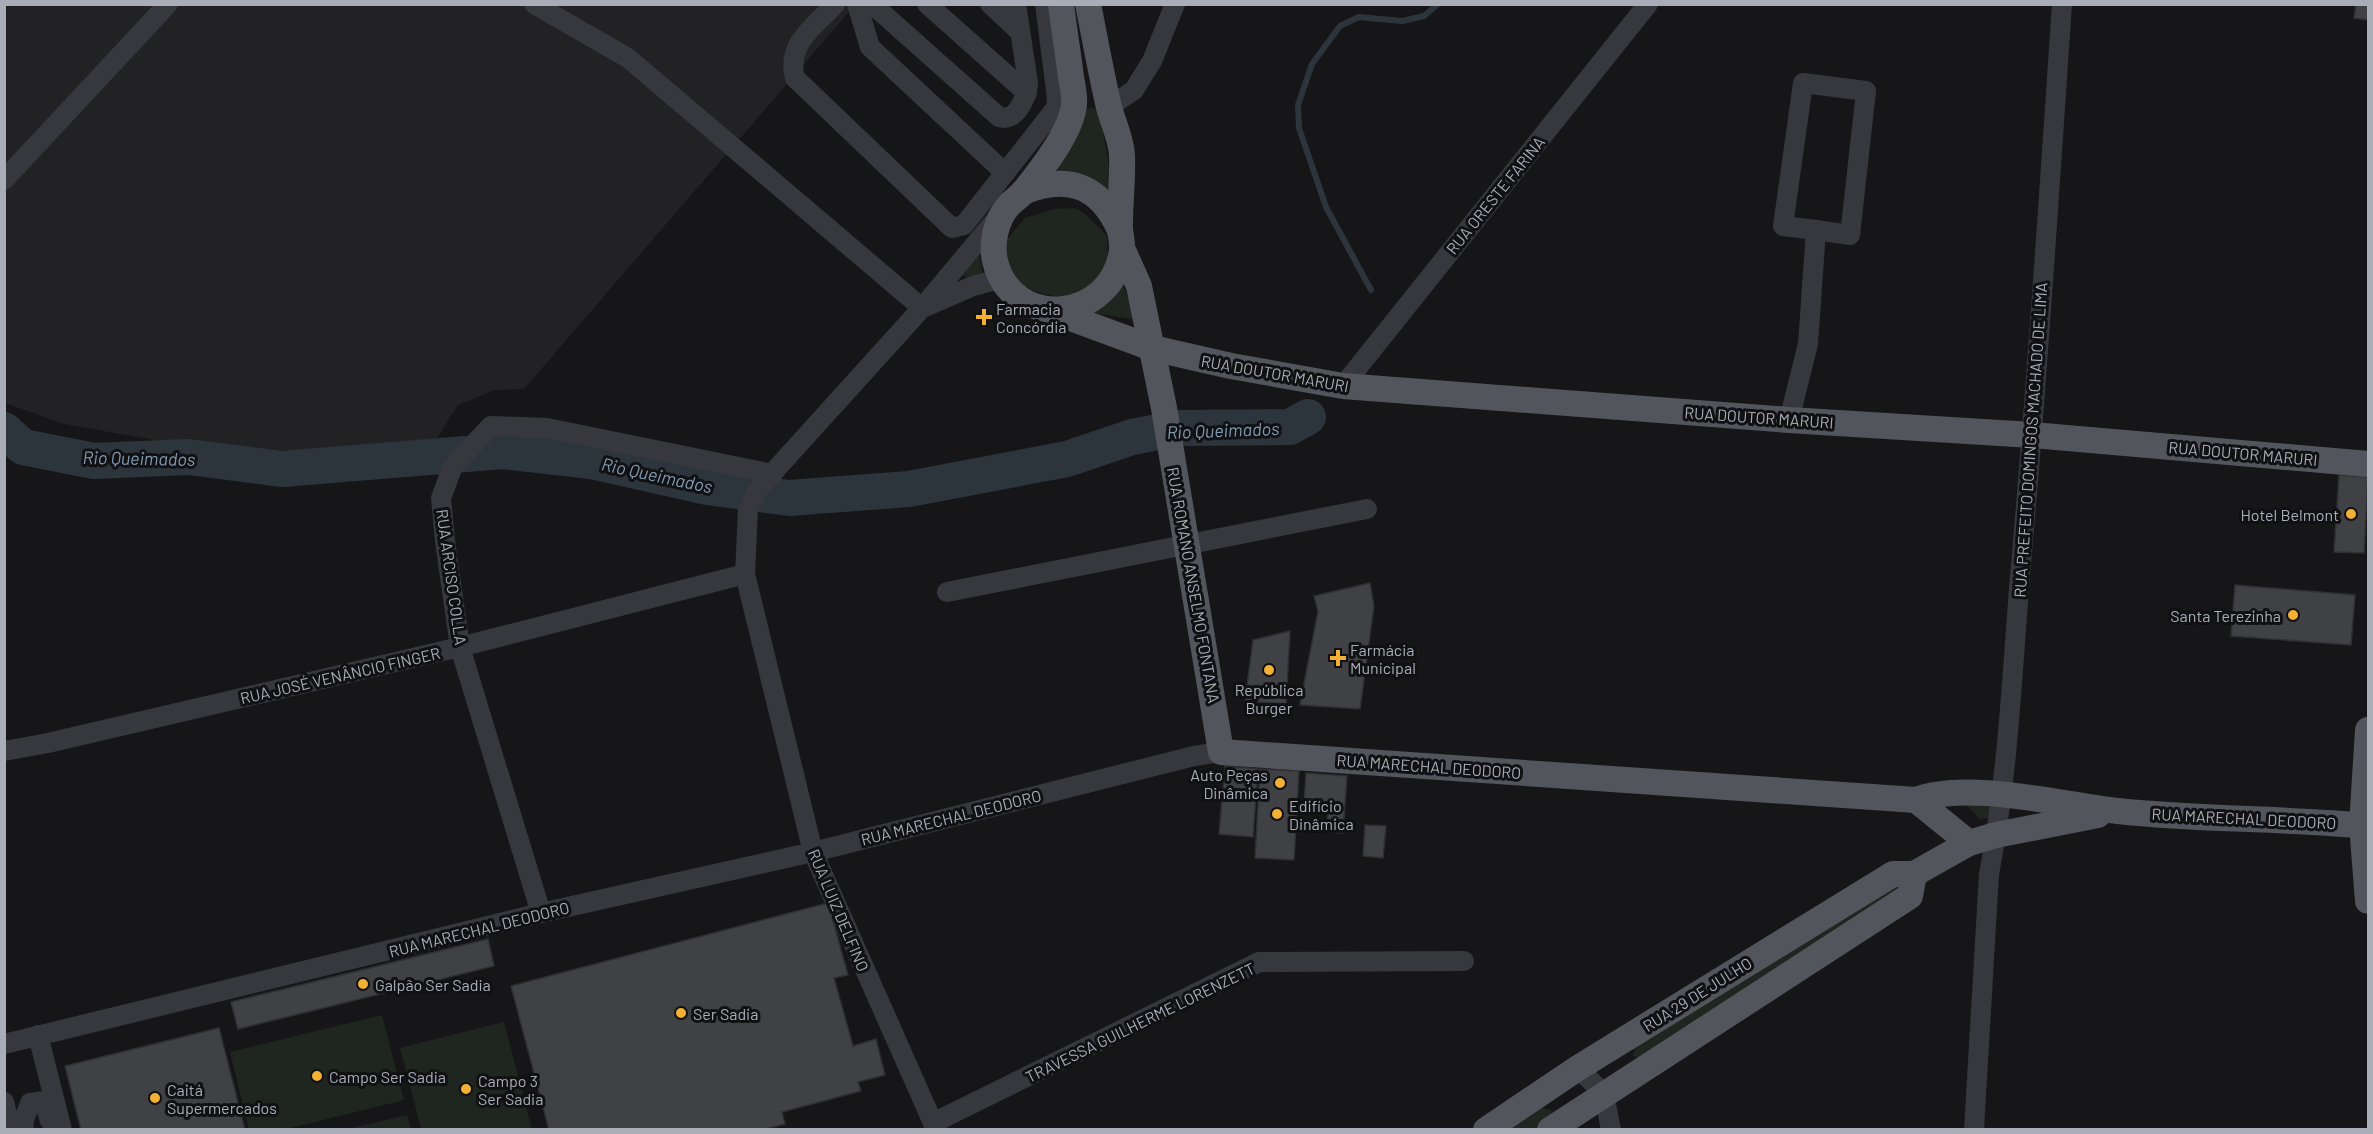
<svg xmlns="http://www.w3.org/2000/svg" width="2373" height="1134" viewBox="0 0 2373 1134" font-family="Barlow,sans-serif">
	<rect width="100%" height="100%" fill="#161618"/>
	<polygon fill="#222225" points="5,5 855,5 524,389 495,390 458,405 434,443 309,452 177,444 64,424 5,403"/>
	<g fill="#1e261f">
		<polygon points="1087,108 1099,109 1112,184 1107,190 1057,171"/>
		<path d="M 1075,208 L 1084,213 L 1107,236 L 1108,269 C 1100,276 1093,286 1084,292 C 1067,304 1024,292 1012,276 C 1006,268 1004,254 1002,245 L 1025,218 L 1054,209 Z"/>
		<polygon points="978,250 983,275 978,281 956,274"/>
		<path d="M 1121,281 L 1137,320 L 1088,312 C 1107,306 1117,301 1121,281 Z"/>
		<polygon points="1955,793 1997,797 1989,818 1980,819"/>
		<polygon points="1899,883 1896,897 1645,1058 1633,1056 1636,1044"/>
		<polygon points="382,1015 404,1100 287,1129 249,1129 230,1052"/>
		<polygon points="504,1022 532,1129 421,1129 400,1048"/>
		<polygon points="1537,1107 1552,1110 1549,1122 1537,1129 1503,1130"/>
		<polygon points="407,1115 411,1129 348,1129"/>
	</g>
	<g fill="none" stroke-linecap="round" stroke-linejoin="round">
		<polyline stroke="#2c353c" stroke-width="6" points="1371,290 1326,207 1299,128 1298,105 1312,64 1340,26 1359,17 1402,21 1424,16 1438,4"/>
		<polyline stroke="#2c353c" stroke-width="36" points="4,430 23,447 94,461 188,457 282,469 503,451 591,461 707,487 789,498 909,489 1067,459 1132,437 1178,428 1290,427 1308,417"/>
	</g>
	<g fill="#404145" stroke="#303034" stroke-width="1.5">
		<polygon points="2356,4 2368,4 2368,20 2354,18"/>
		<polygon points="2339,475 2368,477 2364,553 2334,552"/>
		<polygon points="1370,583 1374,606 1360,709 1300,705 1318,611 1314,596"/>
		<polygon points="2235,585 2355,595 2351,645 2231,636"/>
		<polygon points="1290,631 1286,704 1245,701 1253,640"/>
		<polygon points="1225,766 1258,769 1253,837 1219,834"/>
		<polygon points="1260,769 1299,771 1294,860 1255,858"/>
		<polygon points="1306,773 1347,776 1343,833 1327,832 1328,807 1304,806"/>
		<polygon points="1365,825 1386,826 1383,858 1363,856"/>
		<polygon points="828,903 848,975 834,978 853,1046 876,1039 885,1075 858,1082 861,1091 782,1112 785,1124 763,1130 549,1130 511,986"/>
		<polygon points="488,939 494,966 238,1029 231,1002"/>
		<polygon points="219,1028 245,1130 81,1130 65,1066"/>
	</g>
	<g fill="none" stroke-linecap="round" stroke-linejoin="round">
		<g stroke="#37383d" stroke-width="20">
			<polyline points="534,4 628,58 922,308"/>
			<path d="M 835,4 C 814,27 786,44 795,78 L 952,228 L 964,225 L 1056,108 L 1057,98 L 1045,4"/>
			<polyline points="857,4 870,47 1005,173"/>
			<path d="M 872,4 L 999,117 C 1016,123 1027,97 1028,83 L 1016,4"/>
			<polyline points="927,4 1027,93"/>
			<polyline points="990,4 1020,32"/>
			<polyline points="1109,107 1134,90 1152,61 1175,4"/>
			<polyline points="4,180 168,4"/>
			<polyline points="927,306 973,286 1002,278"/>
			<polyline points="1343,386 1648,4"/>
			<polyline points="1789,420 1808,344 1816,230 1850,235 1866,91 1803,83 1783,226 1816,230"/>
			<polyline points="947,592 1367,509"/>
			<polyline points="4,751 48,743 460,647 745,574"/>
			<polyline points="541,913 460,647 445,541 441,498 453,466 491,426 547,428 773,474"/>
			<polyline points="38,1035 62,1130"/>
			<polyline points="4,1044 541,913 813,852 1194,756 1221,752"/>
			<polyline points="1578,1068 1604,1094 1611,1130"/>
			<polyline points="4,1102 11,1130"/>
			<polyline points="933,1123 1259,962 1464,961"/>
			<polyline points="24,1130 23,1123 30,1103 44,1101 50,1121"/>
			<polyline points="938,1130 933,1123 813,852 745,574 748,509 758,489 922,308 998,217"/>
			<path d="M 1974,1130 L 1989,874 C 2008,776 2012,675 2020,576 C 2037,386 2049,195 2062,4"/>
		</g>
		<g stroke="#53555c" stroke-width="26">
			<path d="M 1061,4 C 1064,29 1068,53 1071,77 C 1072,85 1075,95 1074,104 C 1072,131 1042,169 1025,190 C 1021,196 1014,200 1009,205 C 996,219 991,243 995,261 C 1012,332 1113,322 1122,250 C 1123,241 1119,232 1120,223 C 1120,201 1123,178 1122,155 C 1121,138 1113,123 1109,107 C 1101,73 1095,39 1088,4"/>
			<path d="M 1023,192 C 1067,174 1099,185 1119,228"/>
			<path d="M 1122,248 L 1139,286 L 1164,408 L 1221,752 L 1916,800 C 1966,780 2063,805 2118,811 C 2201,820 2285,818 2368,826"/>
			<polyline points="1049,310 1152,348 1231,366 1343,386 1789,420 2032,435 2368,464"/>
			<polyline points="2368,730 2362,825 2368,901"/>
			<polyline points="1916,800 1969,843"/>
			<polyline points="1486,1130 1578,1068 1893,874 1914,874 1969,843 1996,835 2098,815"/>
			<polyline points="1550,1130 1910,896 1914,874"/>
		</g>
	</g>
	<g fill="#f2b134" stroke="#111113" stroke-width="2">
		<path d="M981 308h6v6h6v6h-6v6h-6v-6h-6v-6h6z"/>
		<circle cx="2351" cy="514" r="6"/>
		<circle cx="2293" cy="615" r="6"/>
		<path d="M1335 649h6v6h6v6h-6v6h-6v-6h-6v-6h6z"/>
		<circle cx="1269" cy="670" r="6"/>
		<circle cx="1280" cy="783" r="6"/>
		<circle cx="1277" cy="814" r="6"/>
		<circle cx="363" cy="984" r="6"/>
		<circle cx="681" cy="1013" r="6"/>
		<circle cx="317" cy="1076" r="6"/>
		<circle cx="466" cy="1089" r="6"/>
		<circle cx="155" cy="1098" r="6"/>
	</g>
	<g text-anchor="middle" dominant-baseline="central" stroke-width="6" stroke-linejoin="round" paint-order="stroke">
		<g font-size="16" fill="#a8adb8" stroke="#111113">
			<text transform="translate(1495 195) rotate(-51)">RUA ORESTE FARINA</text>
			<text transform="translate(1275 373) rotate(10)">RUA DOUTOR MARURI</text>
			<text transform="translate(1759 417) rotate(4)">RUA DOUTOR MARURI</text>
			<text transform="translate(2030 440) rotate(-86)">RUA PREFEITO DOMINGOS MACHADO DE LIMA</text>
			<text transform="translate(2243 453) rotate(5)">RUA DOUTOR MARURI</text>
			<text transform="translate(452 577) rotate(82)">RUA ARCISO COLLA</text>
			<text transform="translate(1194 585) rotate(80)">RUA ROMANO ANSELMO FONTANA</text>
			<text transform="translate(340 675) rotate(-13)">RUA JOSÉ VENÂNCIO FINGER</text>
			<text transform="translate(1429 766) rotate(4)">RUA MARECHAL DEODORO</text>
			<text transform="translate(951 817) rotate(-14)">RUA MARECHAL DEODORO</text>
			<text transform="translate(2244 818) rotate(3)">RUA MARECHAL DEODORO</text>
			<text transform="translate(839 910) rotate(67)">RUA LUIZ DELFINO</text>
			<text transform="translate(479 929) rotate(-14)">RUA MARECHAL DEODORO</text>
			<text transform="translate(1697 994) rotate(-32)">RUA 29 DE JULHO</text>
			<text transform="translate(1140 1022) rotate(-26)">TRAVESSA GUILHERME LORENZETT</text>
		</g>
		<g font-size="16" fill="#a8adb8" stroke="#111113" text-anchor="start">
			<text x="996" y="308">Farmacia<tspan x="996" dy="18">Concórdia</tspan></text>
			<text x="2339" y="514" text-anchor="end">Hotel Belmont</text>
			<text x="2281" y="615" text-anchor="end">Santa Terezinha</text>
			<text x="1350" y="649">Farmácia<tspan x="1350" dy="18">Municipal</tspan></text>
			<text x="1269" y="689" text-anchor="middle">República<tspan x="1269" dy="18">Burger</tspan></text>
			<text x="1268" y="774" text-anchor="end">Auto Peças<tspan x="1268" dy="18">Dinâmica</tspan></text>
			<text x="1289" y="805">Edifício<tspan x="1289" dy="18">Dinâmica</tspan></text>
			<text x="375" y="984">Galpão Ser Sadia</text>
			<text x="693" y="1013">Ser Sadia</text>
			<text x="329" y="1076">Campo Ser Sadia</text>
			<text x="478" y="1080">Campo 3<tspan x="478" dy="18">Ser Sadia</tspan></text>
			<text x="167" y="1089">Caitá<tspan x="167" dy="18">Supermercados</tspan></text>
		</g>
		<g font-size="18" font-style="italic" fill="#7f9bb3" stroke="#111113">
			<text transform="translate(1223 430) rotate(-2)">Rio Queimados</text>
			<text transform="translate(139 458) rotate(1)">Rio Queimados</text>
			<text transform="translate(657 475) rotate(12)">Rio Queimados</text>
		</g>
	</g>
	<rect width="2373" height="1134" fill="none" stroke="#a8adb8" stroke-width="12"/>
</svg>
